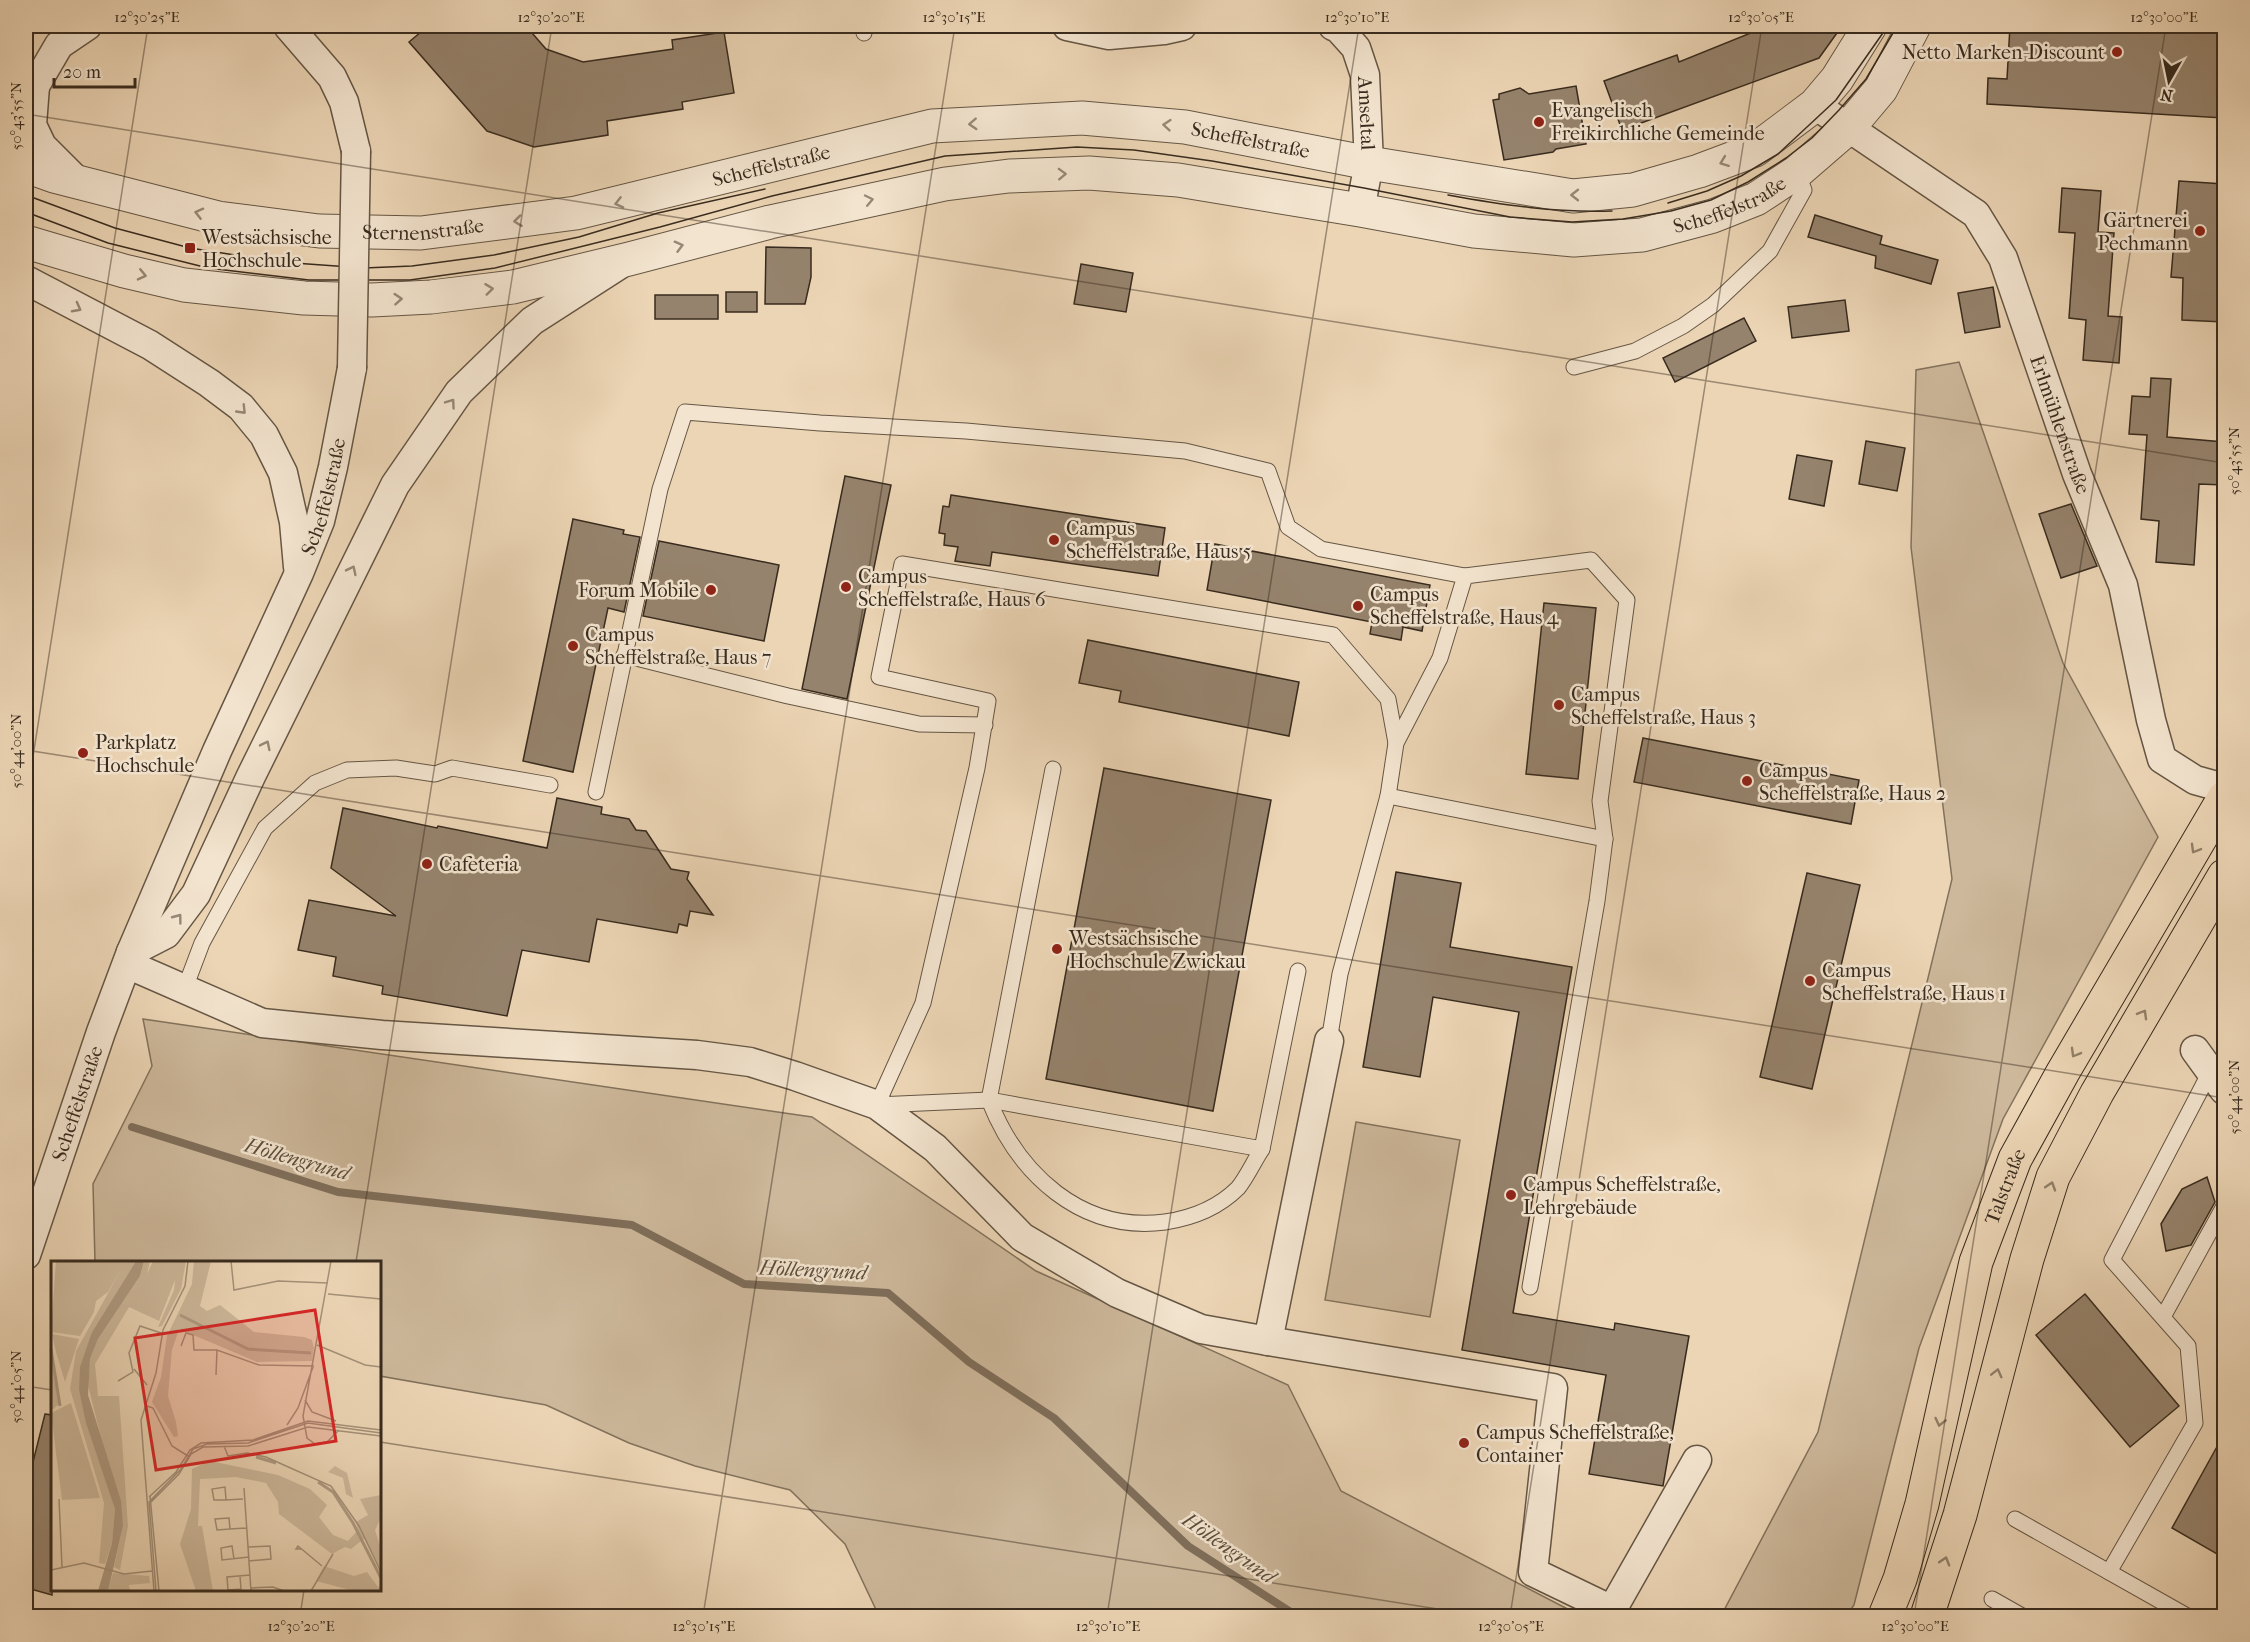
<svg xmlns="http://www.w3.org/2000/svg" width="2250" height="1642" viewBox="0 0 2250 1642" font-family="'IM FELL French Canon',serif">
	<rect width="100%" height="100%" fill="#ecd5b5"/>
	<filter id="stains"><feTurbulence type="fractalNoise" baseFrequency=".00333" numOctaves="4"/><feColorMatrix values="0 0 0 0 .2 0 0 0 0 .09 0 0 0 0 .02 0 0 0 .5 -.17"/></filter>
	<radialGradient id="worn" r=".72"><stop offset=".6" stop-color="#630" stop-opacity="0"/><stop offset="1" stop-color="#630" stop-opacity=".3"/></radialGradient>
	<g fill="#cdb89b" stroke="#82725c" stroke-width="1.5">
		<polygon points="1959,362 2063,663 2158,837 2003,1119 1919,1348 1854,1605 1846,1616 1721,1616 1818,1432 1952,879 1911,547 1916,370"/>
		<polygon points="143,1019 812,1117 1036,1271 1288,1385 1341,1491 1581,1616 879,1616 845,1544 790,1490 695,1466 629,1443 546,1405 380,1376 380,1262 95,1262 93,1184 152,1066"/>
		<polygon points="1356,1122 1460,1140 1430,1317 1325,1300"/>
	</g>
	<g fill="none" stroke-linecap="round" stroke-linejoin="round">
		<polyline stroke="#7f6e5a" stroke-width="8" points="132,1127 338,1192 632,1225 744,1284 888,1293 969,1362 1054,1418 1188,1546 1297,1616"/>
	</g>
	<g fill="#96836d" stroke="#382b1e" stroke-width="1.5">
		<polygon points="428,26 526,26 546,49 583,62 673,49 672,40 724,32 734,93 682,102 683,109 607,121 608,135 534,147 487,131 409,42"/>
		<polygon points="1768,26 1842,26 1819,58 1622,130 1604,81 1677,55 1679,62"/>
		<polygon points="2010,26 2224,26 2224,118 1987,104 1988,78 2007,79"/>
		<polygon points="1576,86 1586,144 1556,149 1553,152 1504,160 1493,100 1499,99 1499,94 1520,88 1529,94"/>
		<polygon points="2179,181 2224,184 2224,322 2182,320 2183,278 2171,277"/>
		<polygon points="2062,188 2101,191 2098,232 2114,233 2108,316 2122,317 2119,363 2083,360 2086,320 2069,318 2075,233 2059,232"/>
		<polygon points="1815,215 1882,236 1880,244 1938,260 1931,284 1875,268 1876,256 1808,237"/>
		<polygon points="766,247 811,248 811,277 805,304 765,304"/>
		<polygon points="1081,264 1133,273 1126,312 1074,304"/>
		<polygon points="1993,287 2000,327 1965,333 1958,293"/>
		<rect x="726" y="292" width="31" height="20"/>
		<rect x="655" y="295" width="63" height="24"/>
		<polygon points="1845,300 1849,331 1792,338 1788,307"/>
		<polygon points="1744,318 1756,341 1675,382 1663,358"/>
		<polygon points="2151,378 2171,379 2167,437 2224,442 2224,485 2199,484 2194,565 2156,562 2159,521 2141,519 2147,435 2129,434 2132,396 2150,397"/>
		<polygon points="1866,441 1905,448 1897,491 1859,484"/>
		<polygon points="1797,455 1832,461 1824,506 1789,499"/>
		<polygon points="845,476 891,485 847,699 802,689"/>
		<polygon points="951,495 1165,528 1158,576 992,552 990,566 955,561 958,547 944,545 945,534 939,533 943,506 949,507"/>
		<polygon points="2071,504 2097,566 2061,578 2039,514"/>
		<polygon points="573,519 624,530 623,534 640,537 624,612 608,608 573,772 523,761"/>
		<polygon points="659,541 779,565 764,641 643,616"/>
		<polygon points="1215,544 1430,585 1422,631 1403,627 1401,640 1370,634 1372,622 1207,590"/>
		<polygon points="1544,603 1596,608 1578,779 1526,774"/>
		<polygon points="1088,640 1299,682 1289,736 1119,702 1121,691 1079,683"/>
		<polygon points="1643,738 1859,780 1851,824 1634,782"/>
		<polygon points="1104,768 1271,800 1213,1111 1046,1079"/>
		<polygon points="557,798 602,807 601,814 629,819 636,830 646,831 671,869 689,872 687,879 713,915 690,911 687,926 679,924 677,933 597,919 589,962 522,950 507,1016 382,994 383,986 333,976 336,957 298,950 309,900 396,916 331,868 343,808 437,828 438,826 547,848"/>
		<polygon points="1396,872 1461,883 1450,947 1572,967 1513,1313 1614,1330 1615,1323 1689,1336 1663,1486 1589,1474 1606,1375 1462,1350 1519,1012 1433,997 1420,1077 1363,1067"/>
		<polygon points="1807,873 1860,885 1812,1089 1760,1077"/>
		<polygon points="2207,1177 2215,1202 2191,1245 2166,1251 2161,1224 2182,1189"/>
		<polygon points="2085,1294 2179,1406 2130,1447 2036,1335"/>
		<polygon points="45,1414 52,1415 52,1595 27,1588 33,1564 26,1562 26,1490"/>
		<polygon points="2224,1434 2224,1558 2172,1528"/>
	</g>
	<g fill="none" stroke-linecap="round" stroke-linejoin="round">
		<defs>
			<g id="service">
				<polyline points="864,33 865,26"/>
				<polyline points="1574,367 1635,351 1683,326 1713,305 1770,251 1804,190 1797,172"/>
				<polyline points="624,655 788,696 919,724 985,725"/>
				<path d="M 1053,769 L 989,1100 C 1018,1174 1081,1233 1165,1222 C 1192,1218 1218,1208 1238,1188 C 1247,1177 1254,1161 1262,1149"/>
				<polyline points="596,792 660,489 685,412 820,423 966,431 1185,451 1268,471 1288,527 1321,549 1465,576"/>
				<polyline points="1388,796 1605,839 1597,901 1530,1287"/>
				<polyline points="1298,971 1262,1149 989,1100 877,1105 923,1003 977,768 988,701 879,677 902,564 1333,635 1388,699 1396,743"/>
				<polyline points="185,988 202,943 265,828 315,783 347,770 396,768 435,774 452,768 550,785"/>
				<polyline points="1329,1041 1340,974 1388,796 1396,743 1440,658 1465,576 1591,560 1627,600 1600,801 1605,839"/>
				<polyline points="2163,1317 2224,1206"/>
				<polyline points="2015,1519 2187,1616"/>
				<polyline points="2109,1572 2195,1423 2188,1346 2112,1260 2210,1072"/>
				<polyline points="1992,1599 2022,1616"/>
			</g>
			<g id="minor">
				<polyline points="288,26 332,77 344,102 356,151"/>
				<polyline points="1067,26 1109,35 1164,30 1182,26"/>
				<path id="s1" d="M 1333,26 L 1338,28 L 1356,48 L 1365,75 L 1369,163 L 1360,210"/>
				<polyline points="35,86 32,125 42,146 79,183"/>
				<polyline points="26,97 35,86 59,45 87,26"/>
				<path id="s2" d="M 1815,105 L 1976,214 L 2003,258 L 2077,474 L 2123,585 L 2151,720 L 2162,759 L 2195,780 L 2224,788"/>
				<polyline points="26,280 150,345 209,383 241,407 264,435 283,473 294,522 298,567"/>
				<polyline points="131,952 166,934 196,894 251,776 395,485 459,392 532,321 619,265"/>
				<polyline points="127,964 262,1023 382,1035 697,1055 750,1062 795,1076 877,1105 935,1148 1022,1237 1117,1293 1201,1329 1268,1341 1329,1041"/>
				<polyline points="2195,1050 2224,1090"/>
				<path id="s3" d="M 26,1255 L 101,1032 L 131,952 L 217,751 L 299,573 L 320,521 L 333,467 L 352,368"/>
				<polyline points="1268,1341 1553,1388 1533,1572 1612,1610 1697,1460"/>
			</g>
			<g id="tertiary">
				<path id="s4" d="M 26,166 L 54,176 L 218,218 L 319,231 L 421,233 L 576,213 L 932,126 L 1082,118 L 1185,127 L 1369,163 L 1573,196 L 1633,190 L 1699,171 L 1755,150 L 1815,105 L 1837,79 L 1870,26"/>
				<path id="s5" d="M 26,242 L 124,271 L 184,285 L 304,298 L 372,300 L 431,297 L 513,287 L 629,259 L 770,222 L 945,184 L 1009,176 L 1089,173 L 1178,180 L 1360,210 L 1474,231 L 1574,240 L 1642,235 L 1713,216 L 1756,199 L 1797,172 L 1849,127 L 1881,89 L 1914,26"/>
			</g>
			<g id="primary">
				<path id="s6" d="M 1885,1616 L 1900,1579 L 1922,1504 L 1976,1262 L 2015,1159 L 2063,1072 L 2224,798"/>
				<polyline points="1927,1616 1960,1515 2027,1259 2053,1177 2097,1093 2224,876"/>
			</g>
		</defs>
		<use href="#service" stroke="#655644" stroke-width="17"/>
		<use href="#minor" stroke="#655644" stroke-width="31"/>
		<use href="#tertiary" stroke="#655644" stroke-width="35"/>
		<use href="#primary" stroke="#382b1e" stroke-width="35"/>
		<use href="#service" stroke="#f3e4cf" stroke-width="15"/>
		<use href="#minor" stroke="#f3e4cf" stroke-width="28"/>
		<use href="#tertiary" stroke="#f3e4cf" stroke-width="33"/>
		<use href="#primary" stroke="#ecd5b5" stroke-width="33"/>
		<g stroke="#382b1e" stroke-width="1.5">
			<polyline points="26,195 115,228 190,248 280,262 364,268 412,266 494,255 579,237 658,213 765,189"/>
			<path d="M 1448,195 C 1503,205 1556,213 1612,211"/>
			<polyline points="1668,203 1707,191 1741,176 1778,154 1836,100 1885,30"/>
			<polyline points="26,212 108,243 208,268 309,280 410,280 495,268 660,227 772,196 945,156 1077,147 1134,150 1212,161 1364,188 1510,217 1572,222 1623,219 1671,211 1711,200 1748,182 1786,158 1812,138 1839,110 1866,79 1897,26"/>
		</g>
		<defs>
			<polyline id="minor-bridge" points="352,368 356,151"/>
		</defs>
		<use href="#minor-bridge" stroke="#655644" stroke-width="31" stroke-linecap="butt"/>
		<use href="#minor-bridge" stroke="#f3e4cf" stroke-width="28"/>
	</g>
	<defs><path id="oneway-chevron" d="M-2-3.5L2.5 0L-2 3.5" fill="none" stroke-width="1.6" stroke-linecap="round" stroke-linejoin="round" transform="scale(1.5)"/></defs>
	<g stroke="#968876">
		<use href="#oneway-chevron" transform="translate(973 124) rotate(177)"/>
		<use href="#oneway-chevron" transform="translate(1167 125) rotate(-175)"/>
		<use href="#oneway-chevron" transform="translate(1724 162) rotate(159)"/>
		<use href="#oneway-chevron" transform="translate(1062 174) rotate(-2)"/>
		<use href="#oneway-chevron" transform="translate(1575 195) rotate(-180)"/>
		<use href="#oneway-chevron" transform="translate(869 200) rotate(-12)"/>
		<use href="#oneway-chevron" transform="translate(619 203) rotate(166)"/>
		<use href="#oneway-chevron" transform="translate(199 213) rotate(-166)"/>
		<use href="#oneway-chevron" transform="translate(518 221) rotate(173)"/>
		<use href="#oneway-chevron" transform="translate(679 246) rotate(-15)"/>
		<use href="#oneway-chevron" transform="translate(142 275) rotate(13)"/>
		<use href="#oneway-chevron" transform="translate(489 289) rotate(-7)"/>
		<use href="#oneway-chevron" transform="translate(398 299) rotate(-4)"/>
		<use href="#oneway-chevron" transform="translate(77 308) rotate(28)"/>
		<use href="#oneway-chevron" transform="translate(451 403) rotate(-55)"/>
		<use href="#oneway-chevron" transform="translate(242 410) rotate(46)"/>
		<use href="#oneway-chevron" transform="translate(352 570) rotate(-64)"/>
		<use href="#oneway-chevron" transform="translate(266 745) rotate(-64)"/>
		<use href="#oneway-chevron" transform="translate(178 918) rotate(-53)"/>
	</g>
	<g stroke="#92806a">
		<use href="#oneway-chevron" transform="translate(2195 849) rotate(120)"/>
		<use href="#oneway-chevron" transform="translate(2143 1014) rotate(-60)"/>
		<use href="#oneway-chevron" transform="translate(2075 1053) rotate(120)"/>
		<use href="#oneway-chevron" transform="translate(2051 1186) rotate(-72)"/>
		<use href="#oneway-chevron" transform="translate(1997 1373) rotate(-76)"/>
		<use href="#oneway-chevron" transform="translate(1940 1422) rotate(103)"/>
		<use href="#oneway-chevron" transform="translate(1945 1561) rotate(-73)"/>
	</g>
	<path fill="none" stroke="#382b1e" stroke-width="1.5" stroke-opacity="0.45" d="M 26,114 L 2224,463M 26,750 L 2224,1098M 26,801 L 148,26M 356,1262 L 552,26M 26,1386 L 52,1390M 380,1442 L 1482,1616M 300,1616 L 304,1590M 703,1616 L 955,26M 1107,1616 L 1359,26M 1510,1616 L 1762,26M 1914,1616 L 2166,26"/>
	<g fill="#8f2418" stroke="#f3e4cf" stroke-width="2">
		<circle cx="2117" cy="52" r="6"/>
		<circle cx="1539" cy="122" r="6"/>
		<circle cx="2200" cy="231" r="6"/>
		<rect x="184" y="242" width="12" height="12" rx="3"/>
		<circle cx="1054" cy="540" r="6"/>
		<circle cx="846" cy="587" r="6"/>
		<circle cx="711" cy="590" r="6"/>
		<circle cx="1358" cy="606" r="6"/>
		<circle cx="573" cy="646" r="6"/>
		<circle cx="1559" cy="705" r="6"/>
		<circle cx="83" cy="753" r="6"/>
		<circle cx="1747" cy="781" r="6"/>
		<circle cx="427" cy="864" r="6"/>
		<circle cx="1057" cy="949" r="6"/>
		<circle cx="1810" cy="981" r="6"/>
		<circle cx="1511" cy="1195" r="6"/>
		<circle cx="1464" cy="1443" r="6"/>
	</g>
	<g text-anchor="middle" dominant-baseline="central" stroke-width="5" stroke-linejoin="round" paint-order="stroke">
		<g font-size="20" fill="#382b1e" stroke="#f3e4cf" text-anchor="start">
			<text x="2105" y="52" text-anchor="end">Netto Marken-Discount</text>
			<text x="1551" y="110">Evangelisch<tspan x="1551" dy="23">Freikirchliche Gemeinde</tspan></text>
			<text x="2188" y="220" text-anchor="end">Gärtnerei<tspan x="2188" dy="23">Pechmann</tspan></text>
			<text x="202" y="237">Westsächsische<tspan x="202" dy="23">Hochschule</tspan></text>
			<text x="1066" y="528">Campus<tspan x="1066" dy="23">Scheffelstraße, Haus 5</tspan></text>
			<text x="858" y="576">Campus<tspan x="858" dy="23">Scheffelstraße, Haus 6</tspan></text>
			<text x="699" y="590" text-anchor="end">Forum Mobile</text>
			<text x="1370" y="594">Campus<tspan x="1370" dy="23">Scheffelstraße, Haus 4</tspan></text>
			<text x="585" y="634">Campus<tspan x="585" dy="23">Scheffelstraße, Haus 7</tspan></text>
			<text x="1571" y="694">Campus<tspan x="1571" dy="23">Scheffelstraße, Haus 3</tspan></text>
			<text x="95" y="742">Parkplatz<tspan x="95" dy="23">Hochschule</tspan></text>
			<text x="1759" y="770">Campus<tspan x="1759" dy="23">Scheffelstraße, Haus 2</tspan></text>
			<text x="439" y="864">Cafeteria</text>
			<text x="1069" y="938">Westsächsische<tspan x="1069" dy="23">Hochschule Zwickau</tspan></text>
			<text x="1822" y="970">Campus<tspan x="1822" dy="23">Scheffelstraße, Haus 1</tspan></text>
			<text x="1523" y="1184">Campus Scheffelstraße,<tspan x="1523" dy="23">Lehrgebäude</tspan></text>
			<text x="1476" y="1432">Campus Scheffelstraße,<tspan x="1476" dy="23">Container</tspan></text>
		</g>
		<g font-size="20" fill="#382b1e" stroke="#f3e4cf">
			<text stroke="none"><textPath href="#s1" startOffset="99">Amseltal</textPath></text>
			<text stroke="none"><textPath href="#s4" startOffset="1246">Scheffelstraße</textPath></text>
			<text stroke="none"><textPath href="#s4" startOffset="760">Scheffelstraße</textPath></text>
			<text stroke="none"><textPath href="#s5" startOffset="1734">Scheffelstraße</textPath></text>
			<text stroke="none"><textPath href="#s4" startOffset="405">Sternenstraße</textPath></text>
			<text stroke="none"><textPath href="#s2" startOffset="422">Erlmühlenstraße</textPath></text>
			<text stroke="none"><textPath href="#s3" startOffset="816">Scheffelstraße</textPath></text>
			<text stroke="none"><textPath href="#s3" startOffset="160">Scheffelstraße</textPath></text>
			<text stroke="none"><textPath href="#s6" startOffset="447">Talstraße</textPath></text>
		</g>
		<g font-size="21" font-style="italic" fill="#5c4d3c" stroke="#f3e4cf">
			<text transform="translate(297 1159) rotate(16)">Höllengrund</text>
			<text transform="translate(813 1270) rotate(3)">Höllengrund</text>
			<text transform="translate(1229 1548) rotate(35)">Höllengrund</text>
		</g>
	</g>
	<g transform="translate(51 1261)">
		<rect width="330" height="330" fill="#ecd5b5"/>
		<path d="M 5,0 L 85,0 L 41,71 L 28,129 L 64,248 L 61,282 L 54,303 L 48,302 L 53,242 L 19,128 L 25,90 L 71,7 L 57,31 L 45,40 L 43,51 L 29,75 L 0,71 ZM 93,0 L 99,0 L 96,13 L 102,0 L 135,0 L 130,28 L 111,65 L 107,66 L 123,29 L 124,19 L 108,60 L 78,46 L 44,103 L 47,135 L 68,135 L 77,265 L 69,309 L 63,306 L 72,265 L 37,124 L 39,98 L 47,78 L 89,15 ZM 143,0 L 160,0 L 149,45 L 156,50 L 169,44 L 203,71 L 253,76 L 261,79 L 263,87 L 261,100 L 206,101 L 128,68 L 121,89 L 117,135 L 125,161 L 127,175 L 123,176 L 101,141 L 110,116 L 116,75 L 141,23 ZM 1,73 L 28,78 L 14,121 L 5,91 ZM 0,92 L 9,142 L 0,150 ZM 20,142 L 49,237 L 11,239 L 0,152 ZM 159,200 L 227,214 L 259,228 L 276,244 L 268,256 L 282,274 L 297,280 L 307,269 L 305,261 L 317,254 L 309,238 L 330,234 L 330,257 L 324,269 L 330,288 L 330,309 L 314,277 L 300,288 L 294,286 L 281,293 L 228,253 L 227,241 L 215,222 L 185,216 L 149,218 L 147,265 L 151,265 L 162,330 L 145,330 L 129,283 L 140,248 L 141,208 ZM 284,205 L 296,212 L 302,237 L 295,233 L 292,217 L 277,211 ZM 273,305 L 303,315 L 316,311 L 327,326 L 330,324 L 330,330 L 303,330 L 265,320 ZM 62,312 L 98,315 L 99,322 L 78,324 L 79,330 L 57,330 Z" fill="#cdb89b"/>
		<path d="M 85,0 L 93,0 L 89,15 L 47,78 L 39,98 L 37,134 L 70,240 L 72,265 L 57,330 L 47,330 L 61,282 L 64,248 L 35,162 L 28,129 L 29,106 L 41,71 Z" fill="#af9b82"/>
		<path fill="none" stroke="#af9b82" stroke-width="3" d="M 129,54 L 197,88 L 260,92M 0,88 L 9,145M 205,196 L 225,202M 267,221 L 282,231 L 302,262 L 330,317"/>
		<path fill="none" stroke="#a49179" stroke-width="1.5" d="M 180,0 L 183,29 L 227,20 L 277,22M 280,0 L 252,155 L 256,177 L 264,183 L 276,181 L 288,169M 277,33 L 330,38M 266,84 L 314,104 L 330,106M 130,85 L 135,72 L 142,74 L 143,89 L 166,89M 83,108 L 96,124M 165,114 L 166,89 L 208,104 L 263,105M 67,120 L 82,111 L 78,92 L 89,65 L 113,73M 254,139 L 261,151 L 285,160M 96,145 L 102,147 L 121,185 L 137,195M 236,164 L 247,147 L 262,106M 173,185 L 177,195 L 196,192 L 215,196 L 280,225 L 308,265 L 330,311M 193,227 L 200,330M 99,235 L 108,330M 98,236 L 125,211 L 139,189 L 150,182 L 202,179 L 257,160 L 330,169M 8,238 L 11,306M 175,239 L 163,239 L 161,228 L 174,226 L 175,239 L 192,238M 100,241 L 128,213 L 140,193 L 152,186 L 197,185 L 257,166 L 330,175M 179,268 L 166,269 L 164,258 L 178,257 L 179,268 L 195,267M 197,286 L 219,285 L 220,298 L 198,300M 250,288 L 245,288 L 247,285 L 271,305M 183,298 L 181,285 L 170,287 L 171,299 L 198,296M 0,309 L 33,302 L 73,313 L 101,310M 189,315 L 190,328 L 177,329 L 176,316 L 199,314M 200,327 L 222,326 L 233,330M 103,330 L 90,159 L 105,112 L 112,69 L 134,25 L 137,0M 105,330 L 98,241 L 130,208 L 142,188 L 156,183 L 197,182 L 257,162 L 330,172M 260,330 L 282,293"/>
		<path fill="#d62828" fill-opacity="0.15" stroke="#d62828" stroke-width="3" d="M 264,49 L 285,180 L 105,209 L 84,77 Z"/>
		<rect width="330" height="330" fill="none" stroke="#382b1e" stroke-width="3"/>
	</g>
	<rect width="2250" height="1642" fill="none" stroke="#ecd5b5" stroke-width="66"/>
	<g transform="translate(2169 81) rotate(189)" stroke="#f3e4cf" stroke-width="4.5" paint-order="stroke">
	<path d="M0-4.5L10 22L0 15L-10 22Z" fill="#382b1e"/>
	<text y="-9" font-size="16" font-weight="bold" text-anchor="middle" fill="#382b1e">N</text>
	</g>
	<path d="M54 78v9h81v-9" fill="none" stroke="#382b1e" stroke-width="3"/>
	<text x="63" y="78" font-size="18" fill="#382b1e" stroke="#f3e4cf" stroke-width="4.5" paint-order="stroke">20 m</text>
	<rect x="33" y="33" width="2184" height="1576" fill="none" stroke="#382b1e" stroke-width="2"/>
	<g font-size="15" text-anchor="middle" fill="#382b1e">
		<text x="147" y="22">12°30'25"E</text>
		<text x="551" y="22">12°30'20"E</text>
		<text x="954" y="22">12°30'15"E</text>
		<text x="1357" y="22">12°30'10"E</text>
		<text x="1761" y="22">12°30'05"E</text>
		<text x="2164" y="22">12°30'00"E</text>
		<text transform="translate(16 116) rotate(-90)" y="5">50°43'55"N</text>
		<text transform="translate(2234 461) rotate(-90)" y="5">50°43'55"N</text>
		<text transform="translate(16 751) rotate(-90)" y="5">50°44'00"N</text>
		<text transform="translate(2234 1097) rotate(-90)" y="5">50°44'00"N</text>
		<text transform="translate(16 1387) rotate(-90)" y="5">50°44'05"N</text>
		<text x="301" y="1631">12°30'20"E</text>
		<text x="704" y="1631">12°30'15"E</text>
		<text x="1108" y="1631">12°30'10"E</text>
		<text x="1511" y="1631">12°30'05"E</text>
		<text x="1915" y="1631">12°30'00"E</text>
	</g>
	<rect width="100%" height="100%" filter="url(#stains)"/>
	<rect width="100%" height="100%" fill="url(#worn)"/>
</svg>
